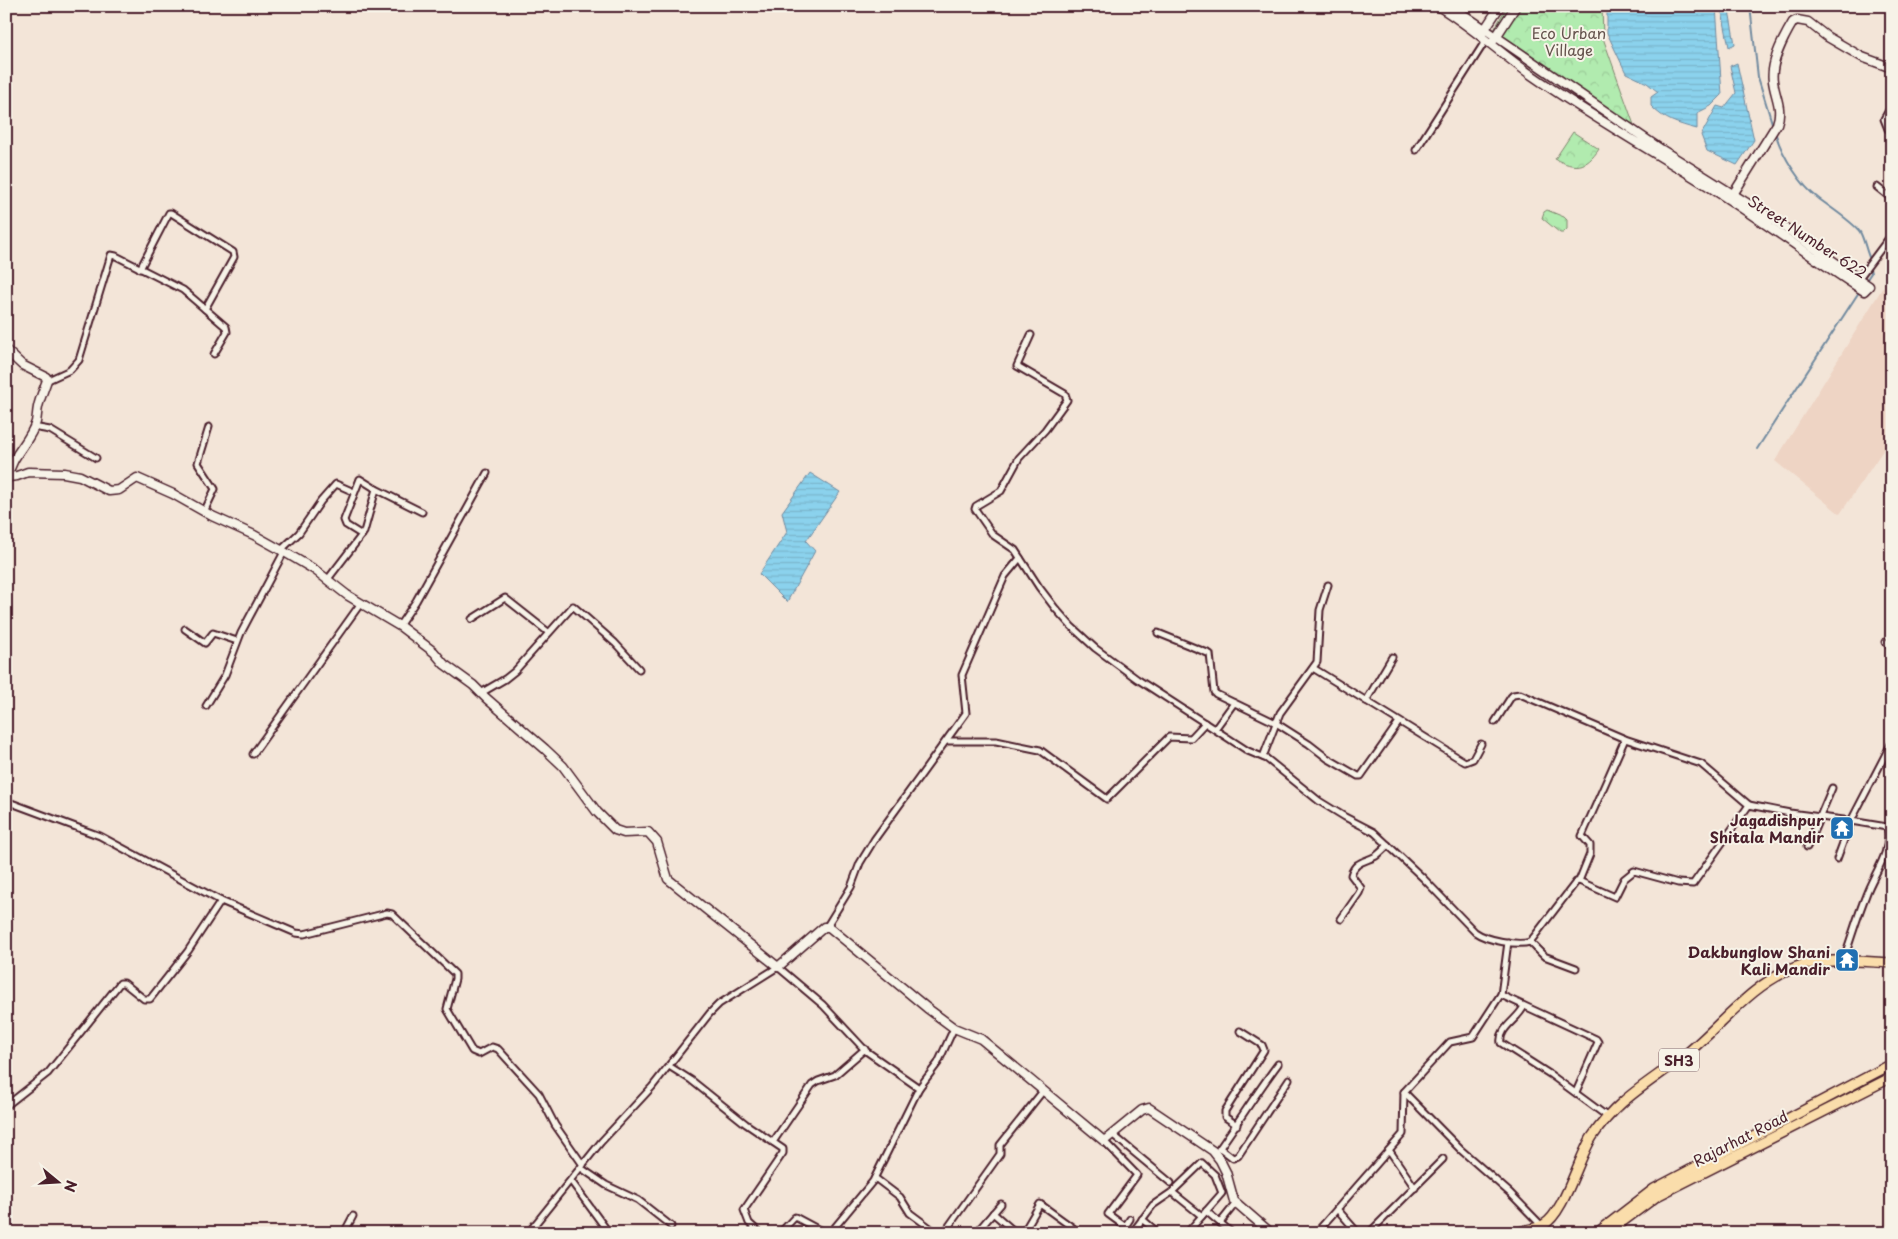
<svg xmlns="http://www.w3.org/2000/svg" width="1898" height="1239" viewBox="0 0 1898 1239" font-family="'Playpen Sans',sans-serif">
	<defs>
		<pattern id="park-crowns" width="20" height="18" patternUnits="userSpaceOnUse" patternTransform="scale(1.25)"><rect width="20" height="18" fill="#b1ebaf"/><path d="M2 6a3 3 0 1 1 6 0M12 15a3 3 0 1 1 6 0" fill="none" stroke="#9ac997"/></pattern>
		<pattern id="water-rules" width="6" height="5" patternUnits="userSpaceOnUse" patternTransform="scale(1.25)"><rect width="6" height="5" fill="#8bd2ed"/><path d="M0 2.5h6" fill="none" stroke="#79b4cb"/></pattern>
	</defs>
	<rect width="100%" height="100%" fill="#f3e5d8"/>
	<filter id="ink" filterUnits="userSpaceOnUse"><feTurbulence type="fractalNoise" baseFrequency=".02" numOctaves="2"/><feDisplacementMap in="SourceGraphic" scale="10" xChannelSelector="R" yChannelSelector="G"/><feConvolveMatrix kernelMatrix="1 2 1 2 8 2 1 2 1" color-interpolation-filters="sRGB"/></filter>
	<g filter="url(#ink)">
		<polygon fill="#eed4c4" points="1883,287 1892,294 1892,437 1840,514 1775,461"/>
		<g fill="url(#park-crowns)" stroke="#7e856d">
			<polygon points="1507,6 1602,6 1603,38 1634,125 1493,32"/>
			<path d="M 1573,132 L 1599,149 C 1586,169 1575,169 1555,159 Z"/>
			<polygon points="1547,210 1564,217 1567,220 1567,229 1563,233 1560,233 1542,218 1544,212"/>
		</g>
		<g fill="url(#water-rules)" stroke="#718a9f">
			<path d="M 1607,6 L 1716,6 L 1722,95 L 1711,106 L 1697,113 L 1697,129 C 1678,124 1664,120 1651,106 L 1651,97 L 1658,92 L 1647,83 L 1626,73 L 1607,33 Z"/>
			<polygon points="1721,6 1731,6 1729,10 1735,44 1729,47"/>
			<polygon points="1737,63 1754,140 1737,165 1707,151 1701,135 1717,106 1724,108 1736,93 1730,66"/>
			<polygon points="810,473 840,492 806,541 815,551 787,602 759,574 787,532 782,512"/>
		</g>
		<g fill="none" stroke-linecap="round" stroke-linejoin="round">
			<g stroke="#718a9f" stroke-width="2">
				<polyline points="1750,6 1758,77 1772,123"/>
				<path d="M 1776,135 C 1782,155 1801,186 1818,198 C 1828,206 1853,222 1860,232 C 1864,239 1866,250 1869,257"/>
				<polyline points="1867,279 1871,273 1870,269"/>
				<polyline points="1757,449 1859,292"/>
			</g>
			<defs>
				<g id="street">
					<polyline points="1888,129 1884,119 1892,105"/>
					<polyline points="1416,150 1486,40"/>
					<polyline points="1877,187 1892,199"/>
					<polyline points="140,269 169,213 171,213 233,252 234,257 205,309"/>
					<polyline points="1859,278 1892,234"/>
					<path d="M 1031,335 L 1017,366 L 1065,394 L 1067,400 L 1045,430 L 1019,458 L 1001,491 L 976,506 L 975,509 L 993,535 L 1015,550 L 1039,587 L 1055,608 L 1071,626 L 1095,648 L 1137,679 L 1248,751 L 1267,759 L 1319,801 L 1345,817 L 1374,832 L 1423,878 L 1475,932 C 1486,940 1517,946 1530,942 L 1576,882 L 1579,881 L 1615,897 L 1624,879 L 1634,871 L 1678,883 L 1693,884 L 1749,805 L 1790,813 L 1851,821 L 1887,827 C 1892,854 1874,872 1866,895 C 1857,917 1851,939 1843,961"/>
					<polyline points="46,381 70,370 79,360 111,255 116,256 183,290 226,327 227,332 214,354"/>
					<polyline points="33,427 50,430 96,458"/>
					<polyline points="204,512 215,489 198,463 209,427"/>
					<polyline points="362,535 346,525 344,520 360,479 376,489"/>
					<polyline points="281,550 299,533 321,501 336,484 354,492"/>
					<polyline points="328,579 364,532 376,489 422,512"/>
					<polyline points="472,619 505,598 548,632"/>
					<polyline points="399,626 416,601 487,473"/>
					<polyline points="185,629 205,643 213,633 237,641"/>
					<polyline points="1158,633 1210,654 1214,692 1216,694 1276,723 1309,744 1327,758 1358,776 1361,776 1399,722"/>
					<polyline points="1885,642 1892,647"/>
					<polyline points="1313,668 1465,762 1473,759 1481,744"/>
					<polyline points="481,693 505,679 515,671 573,606 615,643 639,669"/>
					<polyline points="1366,701 1392,657"/>
					<polyline points="206,706 225,675 241,633 284,552"/>
					<polyline points="1495,722 1511,697 1513,695 1520,694 1625,739 1701,764 1749,805"/>
					<polyline points="1215,729 1234,703"/>
					<polyline points="946,741 996,741 1040,750 1107,799 1169,737 1191,738 1205,723"/>
					<polyline points="253,754 361,603"/>
					<polyline points="1263,757 1280,713 1317,662 1320,610 1328,585"/>
					<polyline points="6,801 100,836 221,901 296,933 304,934 387,913 392,914 455,974 455,979 447,1009 472,1051 479,1054 492,1047 498,1049 539,1094 555,1125 583,1165"/>
					<polyline points="1807,847 1832,788"/>
					<polyline points="1837,859 1851,821 1892,742"/>
					<polyline points="1579,881 1590,854 1590,845 1582,836 1625,739"/>
					<path d="M 1341,919 L 1359,893 L 1361,888 L 1351,875 C 1355,861 1365,862 1376,856 C 1380,853 1384,849 1388,845"/>
					<polyline points="827,926 851,887 860,863 874,840 966,713 962,675 1005,576 1020,558"/>
					<polyline points="1508,942 1501,995 1596,1039 1598,1042 1576,1092"/>
					<polyline points="1530,942 1544,956 1576,968"/>
					<path d="M 1524,1006 C 1519,1019 1498,1028 1501,1043 L 1551,1075 L 1608,1117"/>
					<polyline points="669,1066 691,1080 746,1124 783,1149 783,1153 744,1210 749,1223 760,1233"/>
					<polyline points="1404,1092 1461,1150 1510,1193 1542,1226"/>
					<polyline points="6,1106 48,1073 120,983 124,983 144,999 150,999 188,951 221,901"/>
					<polyline points="1237,1125 1225,1117 1225,1111 1264,1050 1262,1045 1240,1031"/>
					<polyline points="1112,1134 1171,1183"/>
					<polyline points="1104,1141 1137,1175 1108,1214 1123,1225 1126,1225 1130,1219"/>
					<polyline points="773,1142 812,1085 818,1081 835,1075 865,1049"/>
					<polyline points="1220,1148 1233,1158 1238,1156 1289,1079"/>
					<path d="M 1219,1149 C 1239,1121 1257,1092 1278,1064"/>
					<polyline points="1389,1150 1415,1188"/>
					<polyline points="581,1168 606,1185 638,1200 671,1226"/>
					<polyline points="875,1178 900,1197 910,1213 937,1233"/>
					<polyline points="571,1181 609,1233"/>
					<polyline points="1172,1192 1202,1163 1215,1175 1222,1193 1187,1233"/>
					<polyline points="1337,1209 1358,1233"/>
					<polyline points="1206,1211 1232,1233"/>
					<polyline points="993,1213 1016,1233"/>
					<polyline points="1142,1219 1158,1233"/>
					<polyline points="1220,1223 1236,1203"/>
					<polyline points="344,1233 353,1216"/>
					<polyline points="528,1233 601,1142 652,1087 710,1013 719,1004 778,967 823,1005 866,1051 919,1088"/>
					<polyline points="780,1233 795,1217 825,1233"/>
					<polyline points="830,1233 873,1181 919,1088 938,1063 954,1028"/>
					<polyline points="944,1233 1000,1154 1000,1145 1043,1091"/>
					<polyline points="976,1233 1001,1204"/>
					<polyline points="1023,1233 1040,1204 1080,1233"/>
					<polyline points="1132,1233 1153,1205 1172,1192 1202,1216"/>
					<polyline points="1316,1233 1403,1134 1404,1092 1450,1042 1473,1037 1501,994"/>
					<polyline points="1369,1233 1443,1159"/>
				</g>
				<g id="secondary">
					<path d="M 1438,6 C 1471,26 1499,52 1530,74 C 1590,116 1654,152 1716,191 C 1766,223 1814,259 1864,291 L 1869,286 L 1774,220 L 1662,150 L 1451,6"/>
					<polyline points="1483,32 1500,6"/>
					<polyline points="1494,40 1516,6"/>
					<path d="M 1732,196 L 1777,124 C 1783,108 1775,97 1773,81 C 1770,64 1784,37 1793,22 L 1797,20 L 1808,22 L 1826,36 L 1862,57 L 1892,68"/>
					<path d="M 6,350 L 22,365 L 46,377 L 47,380 C 44,389 40,398 38,407 C 37,412 37,417 36,422 C 29,444 12,453 7,479"/>
					<polyline points="6,479 9,477 17,476 28,472 64,473 80,476 109,491 119,490 137,478 173,494 212,516 254,535 281,550 315,570 347,595 401,627 434,652 444,664 473,685 486,698 545,749 563,766 597,812 615,830 624,833 648,832 657,842 668,879 778,967 824,927 829,927 927,1008 954,1028 981,1039 1104,1141 1142,1110 1149,1108 1213,1151 1220,1160 1226,1172 1234,1201 1271,1233"/>
				</g>
				<g id="primary">
					<path d="M 1517,1233 C 1525,1230 1535,1229 1543,1225 C 1564,1214 1578,1159 1592,1137 C 1619,1097 1650,1083 1685,1055 C 1721,1026 1750,985 1794,968 C 1820,957 1864,961 1892,963"/>
					<polyline points="1597,1233 1654,1189 1892,1064"/>
					<polyline points="1607,1233 1657,1196 1892,1077"/>
				</g>
			</defs>
			<use href="#street" stroke="#4a1f2b" stroke-width="9"/>
			<use href="#secondary" stroke="#4a1f2b" stroke-width="11"/>
			<use href="#primary" stroke="#4a1f2b" stroke-width="12"/>
			<use href="#street" stroke="#f7f3e8" stroke-width="5"/>
			<use href="#secondary" stroke="#f7f3e8" stroke-width="8"/>
			<use href="#primary" stroke="#faddab" stroke-width="9"/>
		</g>
	</g>
	<defs>
		<symbol id="temple-square" viewBox="-11 -11 22 22"><rect x="-9" y="-9" width="18" height="18" rx="4" fill="#1f6fb2" stroke="#f7f3e8"/><path d="M0-6L5-2H3V0L6.5 2.5H4V6H1.5V3h-3V6H-4V2.5H-6.5L-3 0V-2H-5Z" fill="#fff"/></symbol>
	</defs>
	<g fill-rule="evenodd">
		<use href="#temple-square" x="1828" y="814" width="28" height="28"/>
		<use href="#temple-square" x="1833" y="946" width="28" height="28"/>
	</g>
	<g text-anchor="middle" dominant-baseline="central" stroke-width="4" stroke-linejoin="round" paint-order="stroke">
		<rect fill="#f7f3e8" stroke="#7e5f64" stroke-width="1" x="1659" y="1048.5" width="40" height="23" rx="4"/>
		<g font-size="14" font-weight="bold" fill="#4a1f2b">
			<text x="1679" y="1060">SH3</text>
		</g>
		<g font-size="15" fill="#64524c" stroke="#f7f3e8">
			<text x="1569" y="32">Eco Urban<tspan x="1569" dy="17">Village</tspan></text>
		</g>
		<g font-size="15" fill="#4a1f2b" stroke="#f7f3e8">
			<text transform="translate(1808 236) rotate(33)">Street Number 622</text>
			<text transform="translate(1740 1138) rotate(-27)">Rajarhat Road</text>
		</g>
		<g font-size="15" font-weight="bold" fill="#4a1f2b" stroke="#f7f3e8" text-anchor="end">
			<text x="1824" y="819">Jagadishpur<tspan x="1824" dy="17">Shitala Mandir</tspan></text>
			<text x="1830" y="951">Dakbunglow Shani<tspan x="1830" dy="17">Kali Mandir</tspan></text>
		</g>
	</g>
	<rect width="1898" height="1239" fill="none" stroke="#f7f3e8" stroke-width="25"/>
	<rect x="12" y="12" width="1873" height="1214" fill="none" stroke="#4a1f2b" stroke-width="2" filter="url(#ink)"/>
	<g transform="translate(58 1182) rotate(108)" stroke="#f7f3e8" stroke-width="4" paint-order="stroke">
	<path d="M0-4L9 19L0 12L-9 19Z" fill="#4a1f2b"/>
	<text y="-8" font-size="14" font-weight="bold" text-anchor="middle" fill="#4a1f2b">N</text>
	</g>
</svg>
